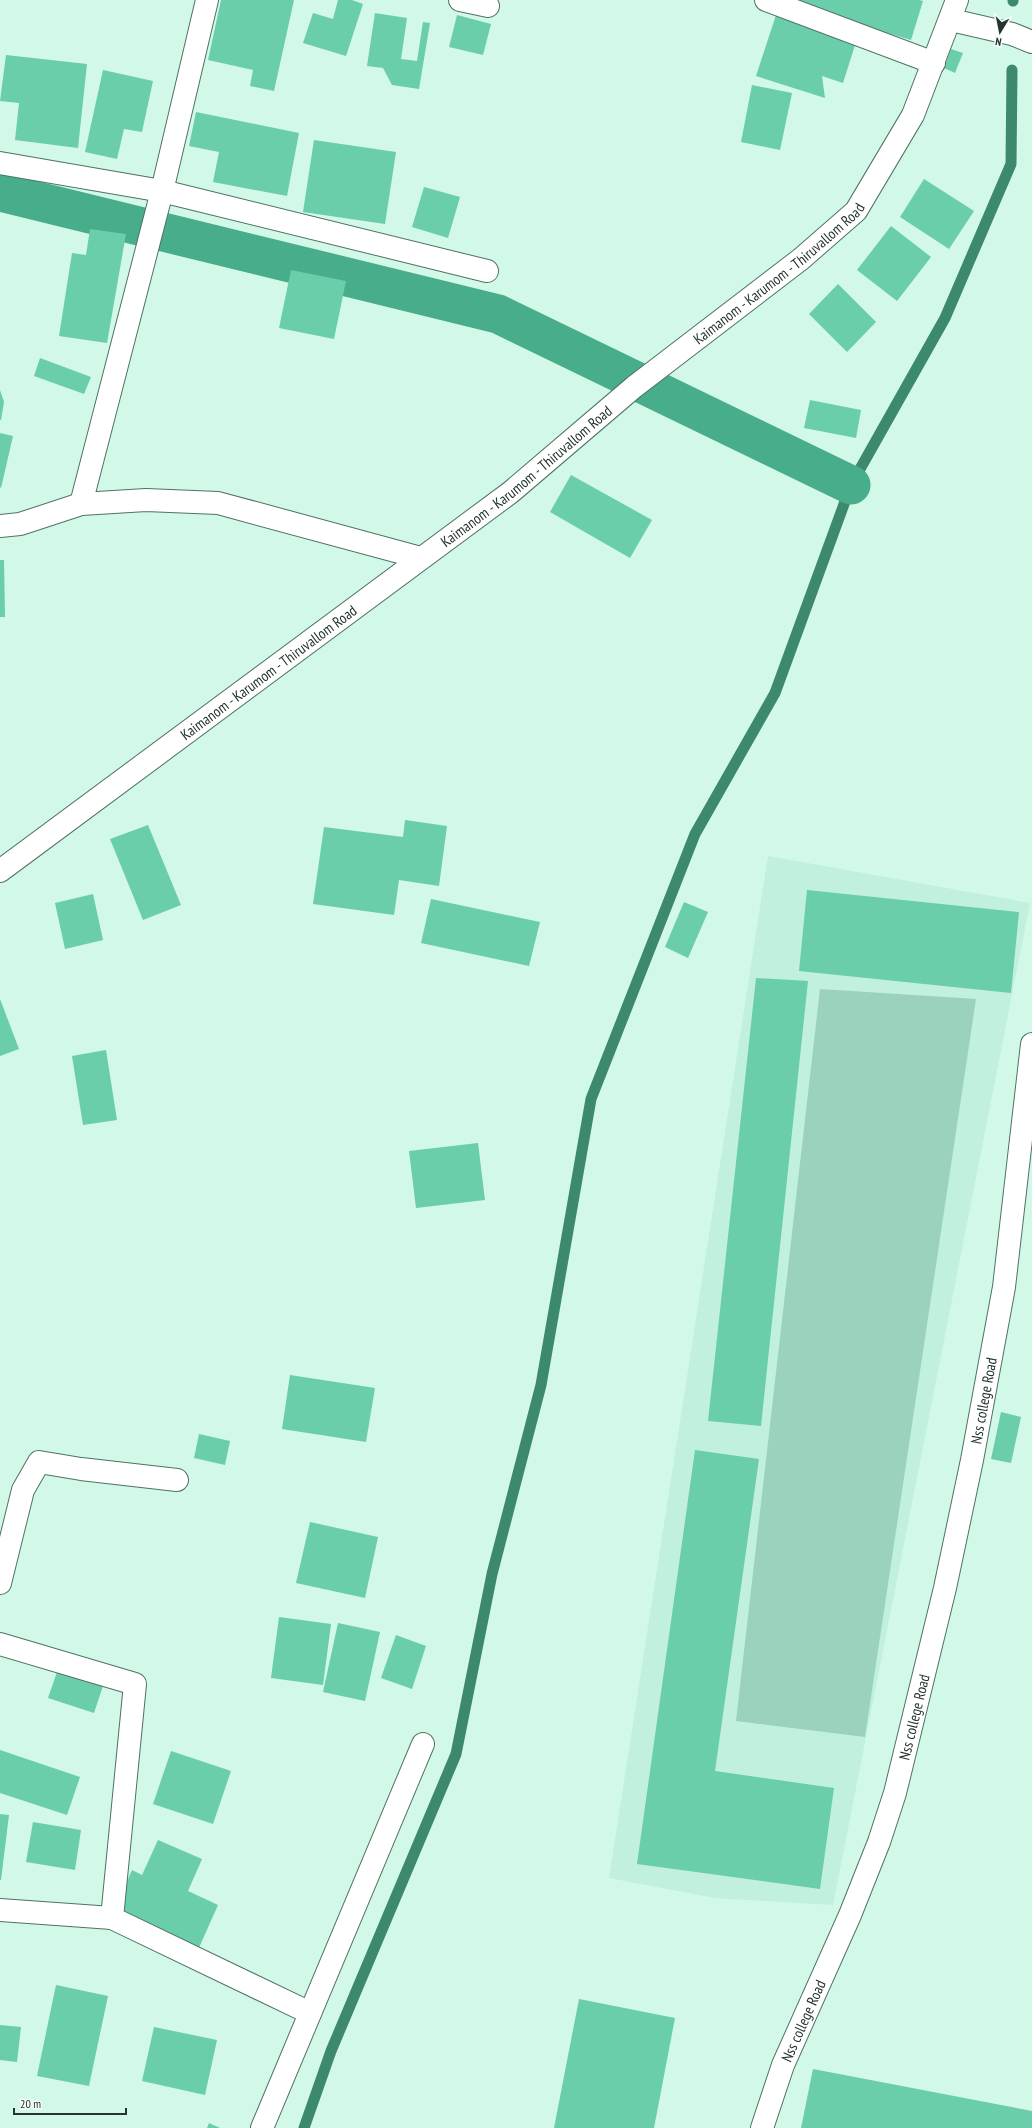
<svg xmlns="http://www.w3.org/2000/svg" width="1032" height="2128" viewBox="0 0 1032 2128" font-family="'PT Sans Narrow',sans-serif">
	<rect width="100%" height="100%" fill="#d2f8e8"/>
	<polygon fill="#c1f0dc" points="768,856 1030,903 833,1905 715,1898 609,1878"/>
	<polygon fill="#9ad2bb" points="820,989 976,999 865,1737 736,1721"/>
	<g fill="none" stroke-linecap="round" stroke-linejoin="round">
		<g stroke="#3d896e" stroke-width="11">
			<polyline points="1013,1 1013,0"/>
			<polyline points="304,2128 331,2051 456,1754 492,1574 541,1385 591,1099 695,834 775,693 851,485 945,318 1011,164 1012,70"/>
		</g>
		<polyline stroke="#47ad8a" stroke-width="39" points="0,192 498,314 851,485"/>
	</g>
	<g fill="#69cea9">
		<polygon points="221,0 294,0 274,91 250,86 253,70 208,60"/>
		<polygon points="338,0 352,0 363,4 346,56 303,43 313,13 333,19"/>
		<polygon points="783,0 919,0 923,1 911,40 782,2"/>
		<polygon points="375,13 407,18 401,59 417,61 423,22 430,23 419,89 392,85 383,68 367,66"/>
		<polygon points="457,15 491,24 483,55 449,47"/>
		<polygon points="776,15 856,42 843,83 822,76 825,98 756,76"/>
		<polygon points="951,49 963,53 955,73 944,68"/>
		<polygon points="6,55 87,64 78,148 15,140 19,103 0,101"/>
		<polygon points="103,70 153,81 142,132 124,129 117,159 85,152"/>
		<polygon points="752,85 792,93 780,150 741,142"/>
		<polygon points="196,112 299,133 287,196 213,182 219,152 189,146"/>
		<polygon points="314,140 396,152 385,224 303,212"/>
		<polygon points="924,179 974,211 949,249 900,217"/>
		<polygon points="424,187 460,197 448,238 412,227"/>
		<polygon points="891,226 931,257 897,301 857,270"/>
		<polygon points="90,229 126,234 107,343 59,336 72,253 86,255"/>
		<polygon points="291,270 346,281 334,339 279,328"/>
		<polygon points="838,284 876,322 847,352 809,314"/>
		<polygon points="40,358 91,377 84,394 34,376"/>
		<polygon points="0,390 4,402 1,420 0,420"/>
		<polygon points="810,400 861,410 856,438 804,428"/>
		<polygon points="0,433 13,436 1,488 0,487"/>
		<polygon points="571,475 652,520 630,558 550,512"/>
		<polygon points="0,560 4,560 5,617 0,617"/>
		<polygon points="405,820 447,826 439,886 399,880 394,915 313,904 324,827 403,837"/>
		<polygon points="148,825 181,905 143,920 110,839"/>
		<polygon points="807,890 1019,912 1011,993 799,971"/>
		<polygon points="93,894 103,940 65,949 55,903"/>
		<polygon points="431,899 540,922 529,966 421,943"/>
		<polygon points="684,902 708,912 688,958 665,947"/>
		<polygon points="756,978 808,981 761,1426 708,1421"/>
		<polygon points="0,999 19,1049 0,1056"/>
		<polygon points="106,1050 117,1120 83,1125 72,1056"/>
		<polygon points="478,1143 485,1200 416,1208 409,1151"/>
		<polygon points="290,1375 375,1388 366,1442 282,1429"/>
		<polygon points="1001,1412 1021,1417 1011,1463 991,1459"/>
		<polygon points="199,1434 230,1441 225,1465 194,1458"/>
		<polygon points="695,1450 759,1459 715,1771 834,1788 820,1889 637,1864"/>
		<polygon points="310,1522 378,1537 365,1598 296,1583"/>
		<polygon points="279,1617 331,1624 323,1685 271,1678"/>
		<polygon points="338,1623 380,1632 365,1701 323,1692"/>
		<polygon points="396,1635 426,1646 412,1689 381,1678"/>
		<polygon points="57,1672 103,1686 94,1713 48,1698"/>
		<polygon points="0,1750 80,1777 67,1815 0,1793"/>
		<polygon points="171,1751 231,1771 213,1824 153,1804"/>
		<polygon points="0,1814 9,1815 1,1880 0,1880"/>
		<polygon points="33,1822 81,1830 75,1870 26,1862"/>
		<polygon points="158,1840 202,1859 188,1891 218,1905 198,1950 113,1913 132,1870 142,1875"/>
		<polygon points="56,1985 108,1996 89,2086 37,2076"/>
		<polygon points="579,1999 675,2018 654,2128 554,2128"/>
		<polygon points="0,2025 21,2027 17,2062 0,2060"/>
		<polygon points="154,2027 217,2040 205,2095 142,2081"/>
		<polygon points="813,2069 1032,2111 1032,2128 801,2128"/>
		<polygon points="209,2123 220,2128 207,2128"/>
	</g>
	<g fill="none" stroke-linecap="round" stroke-linejoin="round">
		<defs>
			<g id="minor">
				<polyline points="460,0 488,6"/>
				<polyline points="766,0 934,63"/>
				<polyline points="951,20 1012,34 1032,42"/>
				<polyline points="0,163 162,191 487,271"/>
				<polyline points="81,504 162,191 207,0"/>
				<polyline points="0,526 20,524 81,504 146,500 218,503 421,558"/>
				<polyline points="0,1583 23,1490 39,1462 81,1469 177,1480"/>
				<polyline points="0,1644 135,1684 112,1918 310,2013"/>
				<polyline points="0,1910 112,1918"/>
				<polyline points="262,2128 423,1744"/>
				<path id="s1" d="M 762,2128 L 783,2065 L 850,1915 L 879,1842 L 895,1793 L 945,1588 L 972,1460 L 1004,1287 L 1032,1044"/>
			</g>
			<g id="major">
				<path id="s2" d="M 0,871 L 511,492 L 634,387 L 801,259 L 856,211 L 913,115 L 957,0"/>
			</g>
		</defs>
		<use href="#minor" stroke="#4f7264" stroke-width="24"/>
		<use href="#major" stroke="#4f7264" stroke-width="24"/>
		<use href="#minor" stroke="#fff" stroke-width="22"/>
		<use href="#major" stroke="#fff" stroke-width="22"/>
	</g>
	<g text-anchor="middle" dominant-baseline="central" stroke-width="4" stroke-linejoin="round" paint-order="stroke">
		<g font-size="15" fill="#25342d" stroke="#f6fdfa">
			<text stroke="none"><textPath href="#s2" startOffset="982">Kaimanom - Karumom - Thiruvallom Road</textPath></text>
			<text stroke="none"><textPath href="#s2" startOffset="658">Kaimanom - Karumom - Thiruvallom Road</textPath></text>
			<text stroke="none"><textPath href="#s2" startOffset="334">Kaimanom - Karumom - Thiruvallom Road</textPath></text>
			<text stroke="none"><textPath href="#s1" startOffset="763">Nss college Road</textPath></text>
			<text stroke="none"><textPath href="#s1" startOffset="439">Nss college Road</textPath></text>
			<text stroke="none"><textPath href="#s1" startOffset="115">Nss college Road</textPath></text>
		</g>
	</g>
	<g transform="translate(1000 32) rotate(190)" stroke="#f6fdfa" stroke-width="3" paint-order="stroke">
	<path d="M0-3L7 15L0 10L-7 15Z" fill="#25342d"/>
	<text y="-6" font-size="11" font-weight="bold" text-anchor="middle" fill="#25342d">N</text>
	</g>
	<path d="M14 2108v6h112v-6" fill="none" stroke="#25342d" stroke-width="2"/>
	<text x="20" y="2108" font-size="12" fill="#25342d" stroke="#f6fdfa" stroke-width="3" paint-order="stroke">20 m</text>
</svg>
